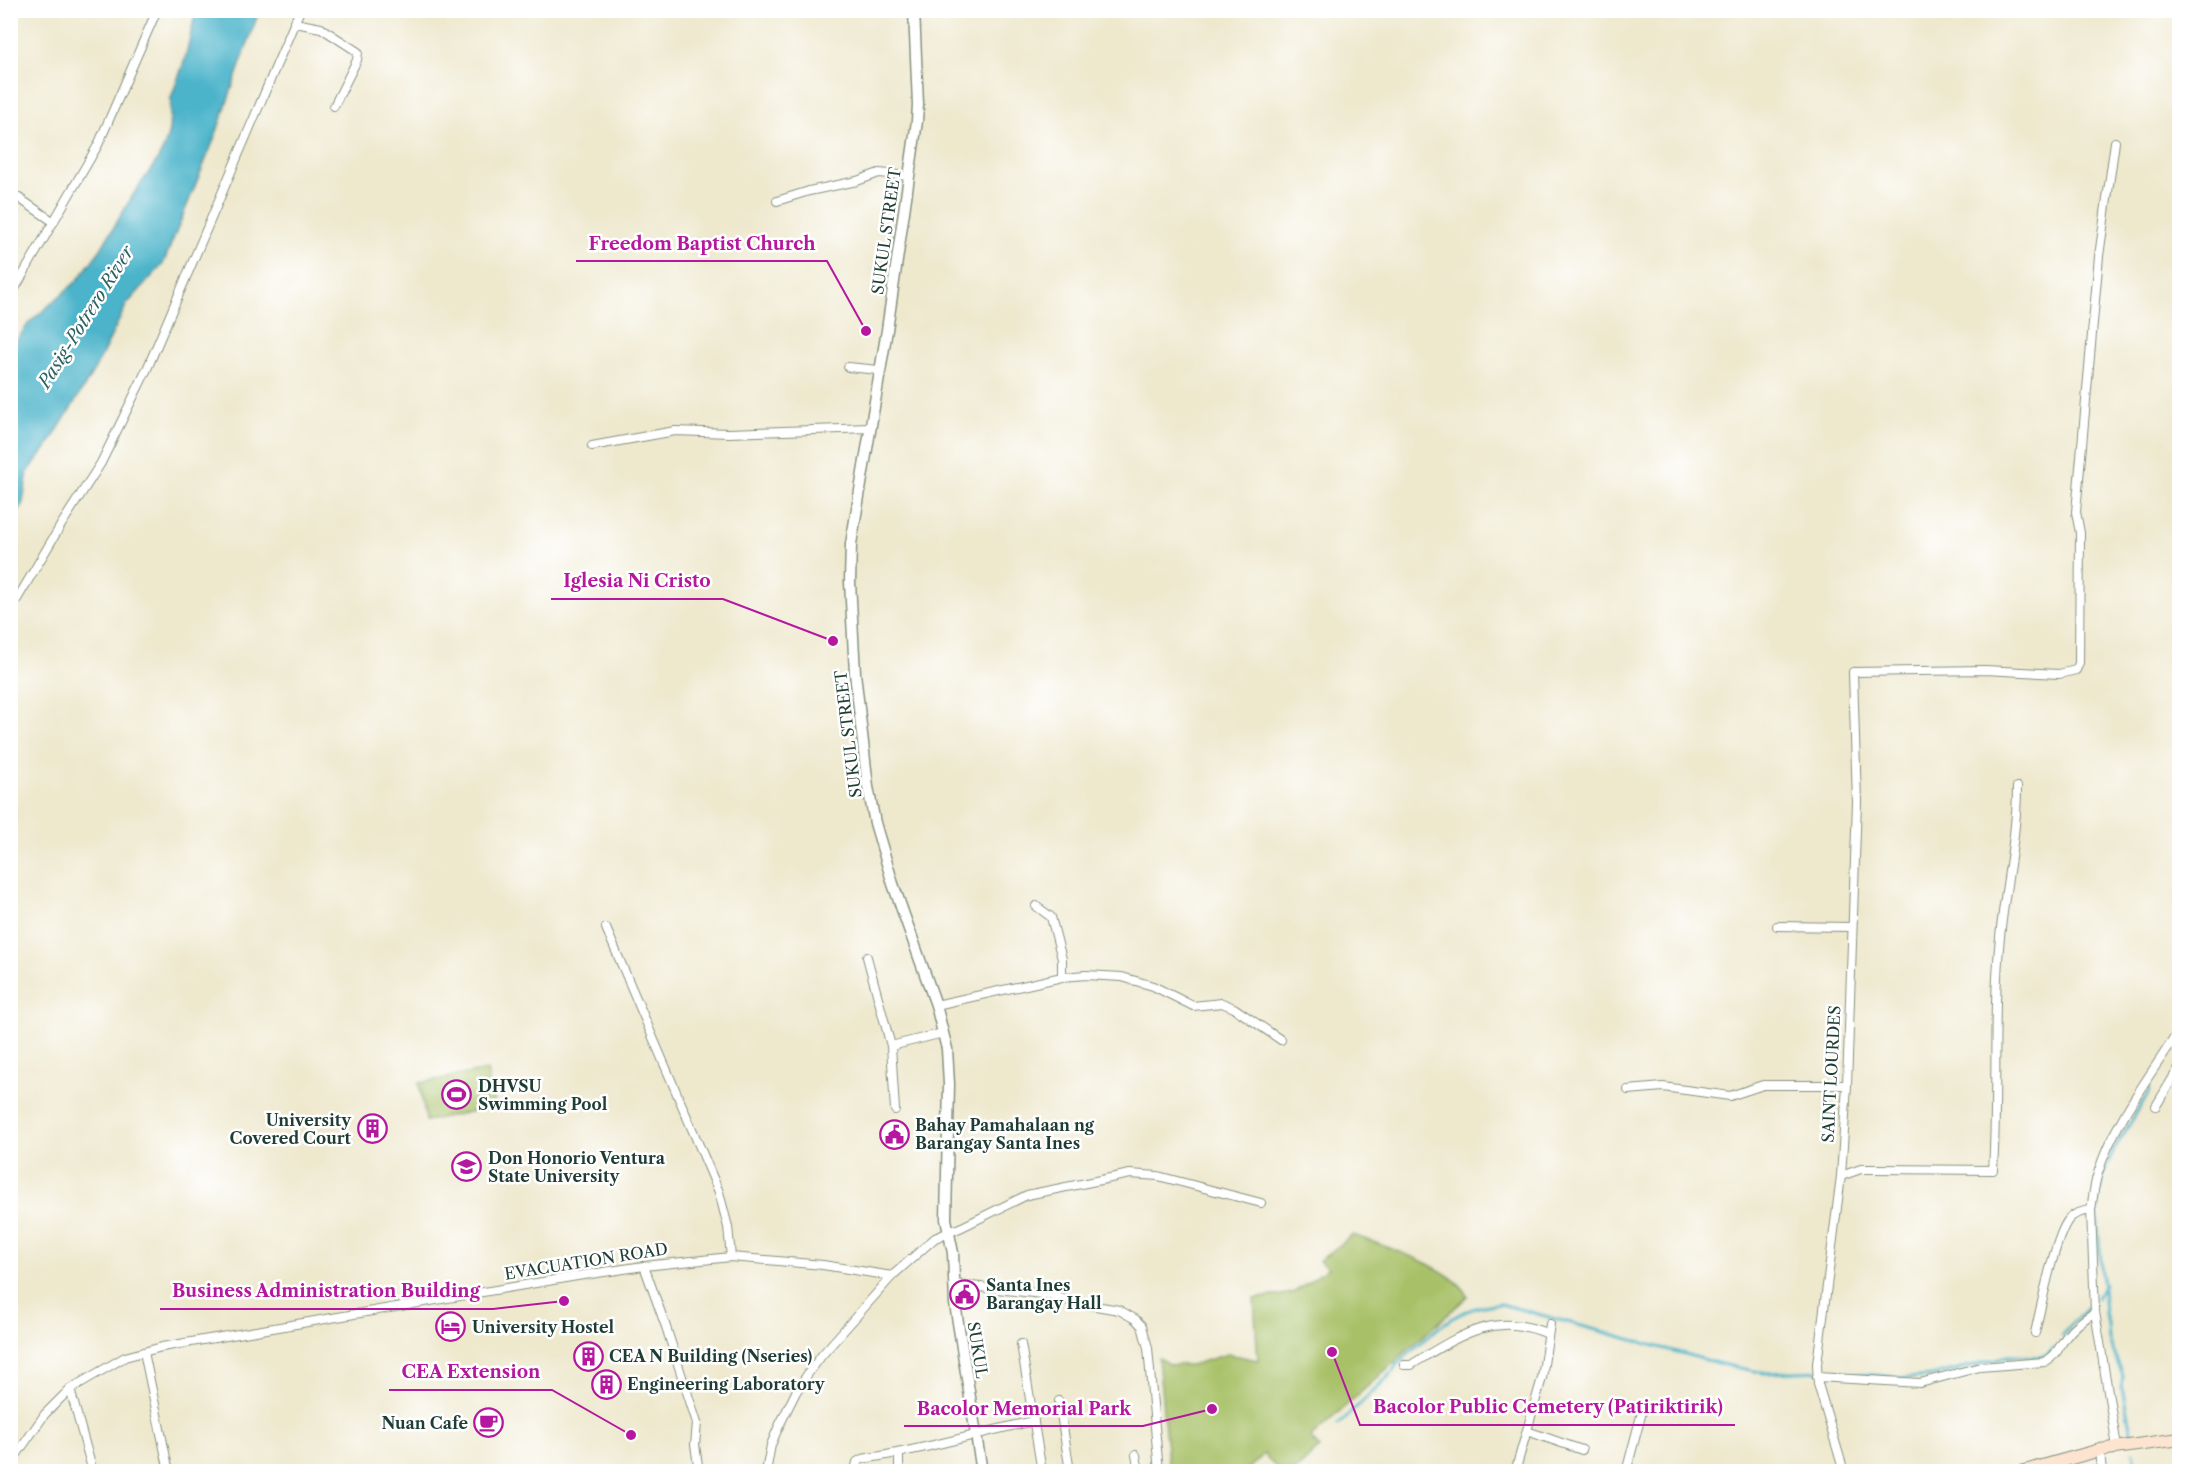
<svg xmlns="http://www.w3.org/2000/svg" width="2190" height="1482" viewBox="0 0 2190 1482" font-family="'Libre Caslon Text',serif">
	<rect width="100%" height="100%" fill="#fff"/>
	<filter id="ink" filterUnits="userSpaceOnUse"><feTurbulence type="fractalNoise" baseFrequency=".0167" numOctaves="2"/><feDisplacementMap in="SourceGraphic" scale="12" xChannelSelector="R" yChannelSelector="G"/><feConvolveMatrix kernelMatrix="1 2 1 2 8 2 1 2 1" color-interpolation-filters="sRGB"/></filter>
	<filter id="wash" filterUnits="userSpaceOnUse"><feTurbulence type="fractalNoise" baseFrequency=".008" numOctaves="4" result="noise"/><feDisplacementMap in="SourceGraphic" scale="24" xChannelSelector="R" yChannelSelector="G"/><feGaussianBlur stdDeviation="1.35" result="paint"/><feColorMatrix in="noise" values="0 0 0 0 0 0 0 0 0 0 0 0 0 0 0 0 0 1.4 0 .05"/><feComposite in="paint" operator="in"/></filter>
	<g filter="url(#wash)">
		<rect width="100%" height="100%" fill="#eee8cd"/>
		<g fill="#a8c167" stroke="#647f4e" stroke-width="1.5">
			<polygon points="487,1070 495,1107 426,1121 419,1083"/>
			<path d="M 1353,1235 C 1382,1245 1455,1268 1468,1296 L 1310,1438 L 1319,1448 L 1295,1471 L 1279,1471 L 1264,1454 L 1246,1471 L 1169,1471 L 1158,1358 L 1171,1365 L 1191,1365 L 1228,1354 L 1258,1360 L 1254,1299 L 1293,1293 L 1328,1268 L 1319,1261 Z"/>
		</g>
		<polygon fill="#4cb4ca" stroke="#36787f" stroke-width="1.5" points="196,11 259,11 215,137 163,264 127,304 95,369 49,444 28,472 23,502 20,510 11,518 11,348 29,323 77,281 101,249 133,195 158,159 165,145 169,131 171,98 185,59"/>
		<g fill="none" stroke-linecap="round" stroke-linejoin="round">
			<g stroke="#4cb4ca" stroke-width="3">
				<polyline points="2097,1298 2104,1284"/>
				<polyline points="2062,1335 2067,1328 2092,1303"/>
				<path d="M 1338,1425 L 1393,1372 L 1396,1365 C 1430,1336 1453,1305 1501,1304 L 1721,1364 L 1764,1373 L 1822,1371 L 1909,1378 L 1931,1376 L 2008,1356 L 2039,1357 L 2046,1356 L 2054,1349"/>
				<polyline points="2132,1436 2122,1388 2123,1376 2109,1340 2108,1323 2105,1313 2097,1215 2098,1200 2104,1174 2113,1151 2148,1094 2150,1080"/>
				<polyline points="2134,1452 2137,1472"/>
			</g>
		</g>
	</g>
	<g filter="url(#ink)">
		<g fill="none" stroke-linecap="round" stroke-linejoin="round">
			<defs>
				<g id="minor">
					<polyline points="295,23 321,28 358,52 357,60 334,106"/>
					<polyline points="10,192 54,222"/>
					<polyline points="777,201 809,191 857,181 879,173 909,176"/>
					<polyline points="10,297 98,145 157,10"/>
					<polyline points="848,367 879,370"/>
					<polyline points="592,446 675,431 729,433 870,428"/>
					<polyline points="10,611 61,525 101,463 147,369 300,10"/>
					<polyline points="1036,906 1051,917 1062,959 1062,977"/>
					<polyline points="1777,926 1852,927"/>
					<polyline points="606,928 719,1192 728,1227 731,1257"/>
					<polyline points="867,957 891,1046 895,1110"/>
					<polyline points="936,1005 1062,977 1086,975 1122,977 1153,986 1193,1006 1222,1003 1234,1008 1281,1040"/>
					<polyline points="891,1046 943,1033"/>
					<polyline points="1628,1090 1663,1087 1730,1096 1763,1085 1847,1085"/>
					<polyline points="2156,1106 2180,1066"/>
					<path d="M 1841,1176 L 1861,1169 L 1875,1169 L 1993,1170 C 1998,1092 1992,1014 2000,937 C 2005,887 2017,838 2017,787"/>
					<path d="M 2091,1210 C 2093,1198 2094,1185 2098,1173 C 2114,1121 2151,1075 2180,1029"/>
					<polyline points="644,1266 666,1327 697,1423 695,1445 699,1472"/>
					<polyline points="954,1284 1050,1295 1078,1303 1119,1310 1135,1319 1142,1326 1148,1348 1159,1472"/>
					<path d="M 2035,1333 C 2041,1307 2055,1236 2069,1219 C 2074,1213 2084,1211 2091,1210 L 2095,1312 L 2117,1447"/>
					<polyline points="1021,1344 1042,1472"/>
					<polyline points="144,1352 169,1472"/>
					<path d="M 1404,1365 L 1411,1365 C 1457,1337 1494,1310 1548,1334"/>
					<path d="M 1817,1377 L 1920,1383 L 1980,1367 L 2044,1362 C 2057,1356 2058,1348 2066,1337 C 2074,1326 2084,1319 2095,1312"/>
					<polyline points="70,1389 93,1472"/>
					<polyline points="1059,1401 1070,1472"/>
					<polyline points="1527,1431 1582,1450"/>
					<polyline points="2100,1450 2102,1472"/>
					<polyline points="1136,1455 1139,1472"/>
					<polyline points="10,1464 45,1414 70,1389 125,1357 162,1347 577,1276 644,1266 731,1257 823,1265 892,1276"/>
					<polyline points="766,1472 771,1445 778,1428 796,1392 807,1375 822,1355 892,1276 935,1238 962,1227 1027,1195 1130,1174 1158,1176 1261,1203"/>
					<path d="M 855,1472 L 857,1462 L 862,1459 C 921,1451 977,1433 1034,1421"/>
					<polyline points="899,1472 899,1454"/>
					<polyline points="1515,1472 1542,1378 1550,1324"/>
					<polyline points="1626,1472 1642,1412"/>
					<polyline points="1844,1472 1818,1384 1817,1364 1841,1176 1847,1085 1857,802 1853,672 1985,670 2059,674 2076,670 2079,663 2080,533 2076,512 2099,256 2115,142"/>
				</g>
				<polyline id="tertiary" points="914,10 918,105 917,121 887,330 851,544 850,582 855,673 868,787 875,823 893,884 936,1005 947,1049 949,1084 946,1219 953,1253 955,1304 982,1472"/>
				<polyline id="secondary" points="2021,1472 2100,1450 2180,1439"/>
			</defs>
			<use href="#minor" stroke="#869280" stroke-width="10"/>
			<use href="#tertiary" stroke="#869280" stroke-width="13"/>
			<use href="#secondary" stroke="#869280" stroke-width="14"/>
			<use href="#minor" stroke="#fff" stroke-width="8"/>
			<use href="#tertiary" stroke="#fff" stroke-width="10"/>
			<use href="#secondary" stroke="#fde4d0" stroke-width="12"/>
		</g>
	</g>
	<defs>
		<symbol id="stadium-ring" viewBox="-11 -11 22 22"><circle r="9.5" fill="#fff" stroke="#b5179e" stroke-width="1.5"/><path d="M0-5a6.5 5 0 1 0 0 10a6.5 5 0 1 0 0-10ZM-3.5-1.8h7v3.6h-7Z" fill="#b5179e"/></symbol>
		<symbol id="building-ring" viewBox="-11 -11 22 22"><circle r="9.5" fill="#fff" stroke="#b5179e" stroke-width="1.5"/><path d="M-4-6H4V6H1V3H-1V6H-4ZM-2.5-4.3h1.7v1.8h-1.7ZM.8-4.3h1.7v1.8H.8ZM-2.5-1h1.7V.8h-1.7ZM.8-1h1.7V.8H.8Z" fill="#b5179e"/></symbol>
		<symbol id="civic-ring" viewBox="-11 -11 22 22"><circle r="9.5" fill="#fff" stroke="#b5179e" stroke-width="1.5"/><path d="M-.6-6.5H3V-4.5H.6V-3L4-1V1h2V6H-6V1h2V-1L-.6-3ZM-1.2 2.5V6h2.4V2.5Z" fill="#b5179e"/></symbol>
		<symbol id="university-ring" viewBox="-11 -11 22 22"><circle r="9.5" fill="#fff" stroke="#b5179e" stroke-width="1.5"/><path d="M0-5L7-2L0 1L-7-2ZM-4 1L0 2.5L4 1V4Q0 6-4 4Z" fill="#b5179e"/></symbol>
		<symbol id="hotel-ring" viewBox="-11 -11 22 22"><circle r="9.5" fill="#fff" stroke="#b5179e" stroke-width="1.5"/><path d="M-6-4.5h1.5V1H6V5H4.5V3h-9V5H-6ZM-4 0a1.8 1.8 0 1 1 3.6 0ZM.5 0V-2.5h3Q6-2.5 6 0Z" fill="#b5179e"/></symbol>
		<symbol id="cafe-ring" viewBox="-11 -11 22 22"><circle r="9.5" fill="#fff" stroke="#b5179e" stroke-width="1.5"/><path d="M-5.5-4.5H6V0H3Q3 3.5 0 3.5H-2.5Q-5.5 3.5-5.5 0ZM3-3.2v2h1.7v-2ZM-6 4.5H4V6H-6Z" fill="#b5179e"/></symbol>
	</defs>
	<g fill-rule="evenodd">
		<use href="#stadium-ring" x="440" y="1078" width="33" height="33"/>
		<use href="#building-ring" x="356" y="1112" width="33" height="33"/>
		<use href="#civic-ring" x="878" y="1118" width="33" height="33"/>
		<use href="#university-ring" x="450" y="1150" width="33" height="33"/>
		<use href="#civic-ring" x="948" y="1278" width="33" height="33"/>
		<use href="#hotel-ring" x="434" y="1310" width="33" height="33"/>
		<use href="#building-ring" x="572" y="1340" width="33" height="33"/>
		<use href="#building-ring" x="590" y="1368" width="33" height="33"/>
		<use href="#cafe-ring" x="472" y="1406" width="33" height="33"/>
	</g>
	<g text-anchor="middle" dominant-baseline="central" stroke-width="5" stroke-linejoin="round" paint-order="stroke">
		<g font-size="16" fill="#1f3d34" stroke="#fff">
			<text transform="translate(886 231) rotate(-82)">SUKUL STREET</text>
			<text transform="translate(848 734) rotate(-97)">SUKUL STREET</text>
			<text transform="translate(1831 1074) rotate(-87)">SAINT LOURDES</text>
			<text transform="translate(586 1261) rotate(-9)">EVACUATION ROAD</text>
			<text transform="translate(978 1350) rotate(81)">SUKUL</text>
		</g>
		<g font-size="16" font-weight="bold" fill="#1f3d34" stroke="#fff" text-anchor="start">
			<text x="478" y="1086">DHVSU<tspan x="478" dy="18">Swimming Pool</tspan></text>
			<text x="351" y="1120" text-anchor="end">University<tspan x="351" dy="18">Covered Court</tspan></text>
			<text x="915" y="1125">Bahay Pamahalaan ng<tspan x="915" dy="18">Barangay Santa Ines</tspan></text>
			<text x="488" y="1158">Don Honorio Ventura<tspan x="488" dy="18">State University</tspan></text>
			<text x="986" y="1285">Santa Ines<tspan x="986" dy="18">Barangay Hall</tspan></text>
			<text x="472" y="1327">University Hostel</text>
			<text x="609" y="1356">CEA N Building (Nseries)</text>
			<text x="627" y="1384">Engineering Laboratory</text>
			<text x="468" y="1423" text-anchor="end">Nuan Cafe</text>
		</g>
		<g font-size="18" font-style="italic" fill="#2c6161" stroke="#fff">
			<text transform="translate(86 317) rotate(-58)">Pasig-Potrero River</text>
		</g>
	</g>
	<path fill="none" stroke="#b5179e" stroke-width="2" d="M866 331L827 261H576M833 641L723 599H551M564 1301L493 1309H160M631 1435L552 1390H389M1332 1352L1360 1425H1735M1212 1409L1143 1426H904"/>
	<g fill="#b5179e" stroke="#fff" stroke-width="2">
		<circle cx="866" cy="331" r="6"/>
		<circle cx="833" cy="641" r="6"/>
		<circle cx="564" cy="1301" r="6"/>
		<circle cx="631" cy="1435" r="6"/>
		<circle cx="1332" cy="1352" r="6"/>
		<circle cx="1212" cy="1409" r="6"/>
	</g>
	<g font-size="18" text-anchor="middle" font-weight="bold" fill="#b5179e" stroke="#fff" stroke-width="5" stroke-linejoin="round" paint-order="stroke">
		<text x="702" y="250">Freedom Baptist Church</text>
		<text x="637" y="587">Iglesia Ni Cristo</text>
		<text x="326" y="1297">Business Administration Building</text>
		<text x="471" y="1378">CEA Extension</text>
		<text x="1548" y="1413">Bacolor Public Cemetery (Patiriktirik)</text>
		<text x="1024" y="1415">Bacolor Memorial Park</text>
	</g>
	<rect width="2190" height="1482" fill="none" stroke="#fff" stroke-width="36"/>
</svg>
